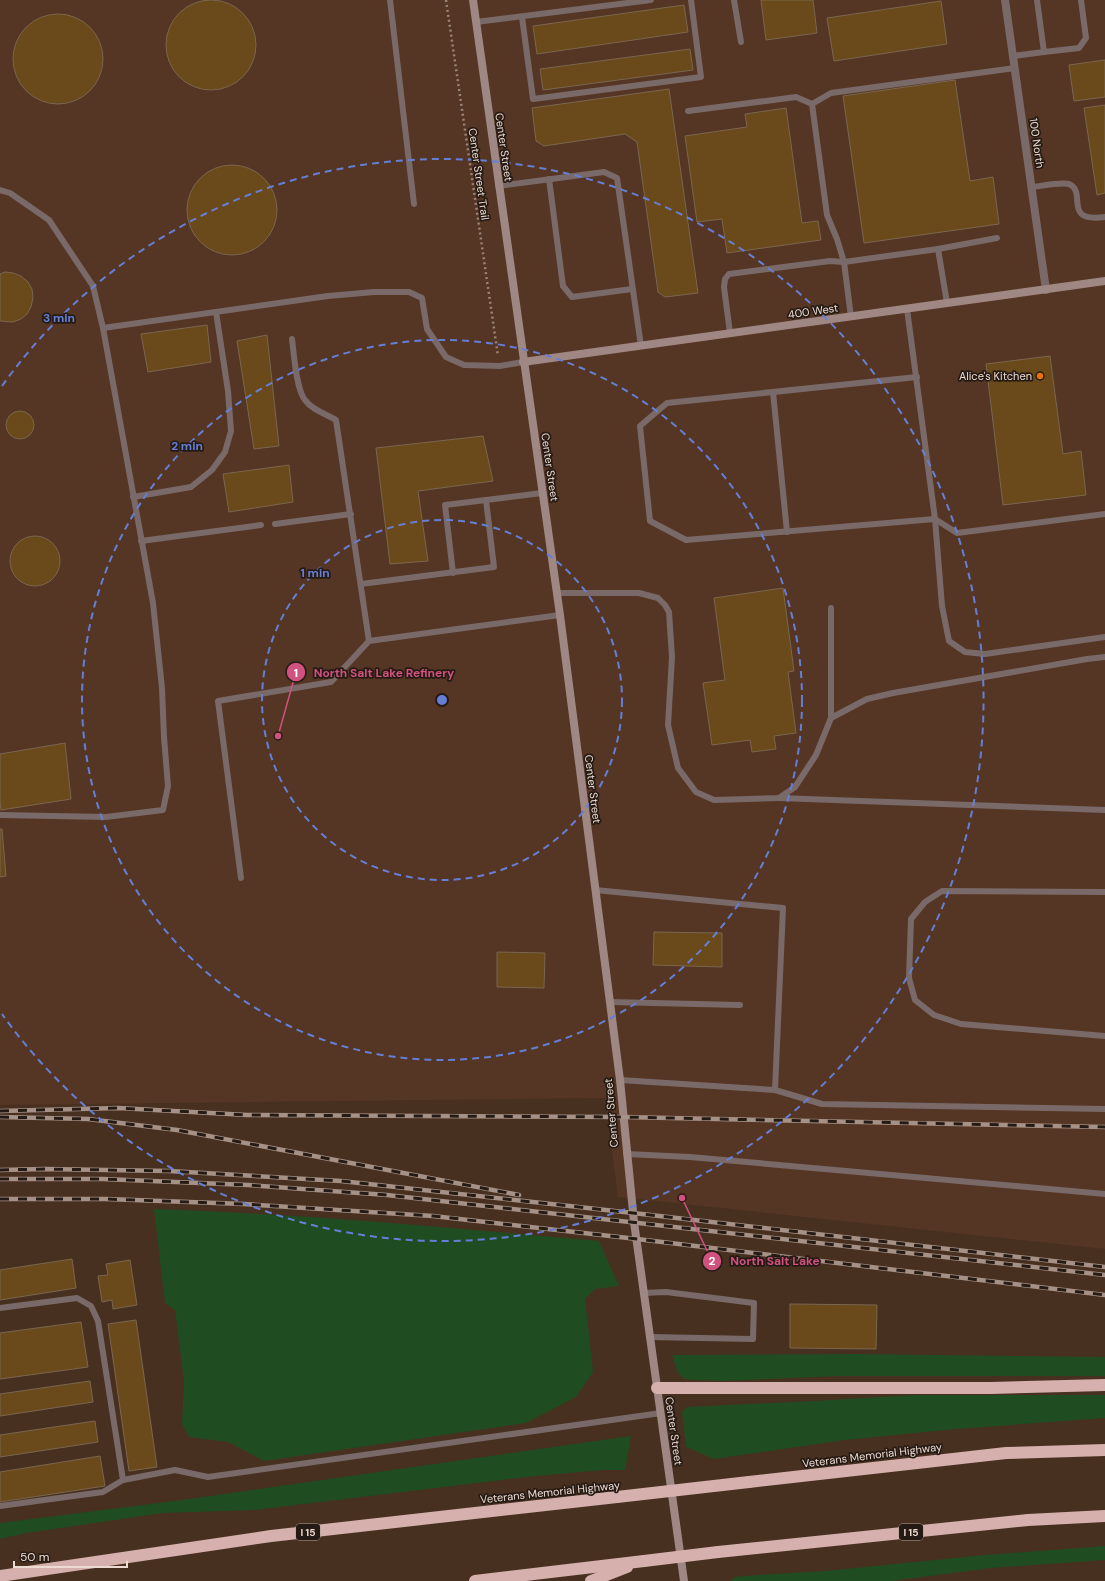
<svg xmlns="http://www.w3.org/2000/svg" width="1105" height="1581" viewBox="0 0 1105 1581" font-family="'DM Sans',sans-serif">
	<rect width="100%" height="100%" fill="#483021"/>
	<polygon fill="#553523" points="0,0 1105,0 1105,1249 618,1197 605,1098 0,1105"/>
	<g fill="#1f4d21">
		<path d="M 154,1209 C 303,1214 451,1228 599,1241 L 619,1286 L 595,1289 L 585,1299 L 593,1372 L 576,1397 L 526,1423 L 264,1461 L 228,1442 L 189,1437 L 182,1424 L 184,1381 L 175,1310 L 165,1303 Z"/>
		<polygon points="854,1354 1105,1357 1105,1376 839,1376 724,1381 694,1380 684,1379 678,1373 672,1355"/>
		<polygon points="913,1395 1105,1395 1105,1418 956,1429 845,1440 714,1459 686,1447 682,1413 683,1410 687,1407 814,1401"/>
		<polygon points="631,1436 625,1470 603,1470 536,1476 253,1510 163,1513 26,1533 0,1539 0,1523 182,1500"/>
		<polygon points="1105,1546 1105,1560 991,1568 891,1581 730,1581 735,1577 757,1575 825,1571 985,1555"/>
	</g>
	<g fill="#6a491b" stroke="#7a674f">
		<circle cx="211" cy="45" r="45"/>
		<polygon points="761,0 813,0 817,33 766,40"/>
		<polygon points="941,1 947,44 834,61 827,18"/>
		<polygon points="684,5 688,32 537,54 533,26"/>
		<circle cx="58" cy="59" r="45"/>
		<polygon points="690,49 693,70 543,90 540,69"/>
		<polygon points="1105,60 1105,97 1074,101 1069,65"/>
		<polygon points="955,80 970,181 993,177 999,224 864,243 843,96"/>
		<polygon points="669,89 698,293 665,297 658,292 637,142 625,134 544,146 536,141 532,108"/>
		<polygon points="1105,105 1105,193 1097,195 1084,108"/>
		<polygon points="786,108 802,223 818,221 821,240 727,253 722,219 697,222 685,136 747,127 745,114"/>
		<circle cx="232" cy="210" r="45"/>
		<polygon points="5,272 13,273 21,276 28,282 32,289 33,298 31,307 27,314 21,319 13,322 0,321 0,274"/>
		<polygon points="207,325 211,362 148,372 141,334"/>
		<polygon points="267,335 279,446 254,449 237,341"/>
		<polygon points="1050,356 1063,454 1081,451 1086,495 1003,505 986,364"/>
		<circle cx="20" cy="425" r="14"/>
		<polygon points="483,436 493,481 418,491 428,561 390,564 376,448"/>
		<polygon points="289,465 293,502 229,512 223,474"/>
		<circle cx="35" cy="561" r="25"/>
		<polygon points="783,588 794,671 788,672 796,733 774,736 776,749 752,752 750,740 712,745 703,683 725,680 714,598"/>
		<polygon points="65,743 71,799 1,810 0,801 0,754"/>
		<polygon points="0,829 2,829 6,876 0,877"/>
		<polygon points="654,932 722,933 722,967 653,965"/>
		<polygon points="497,952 545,953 544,988 497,987"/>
		<polygon points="680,1196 684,1196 683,1201 679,1200"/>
		<polygon points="72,1259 76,1288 0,1300 0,1270"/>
		<polygon points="130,1260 137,1305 113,1309 112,1300 102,1302 98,1276 108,1275 106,1264"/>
		<polygon points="790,1304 877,1305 876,1349 790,1348"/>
		<polygon points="136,1320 157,1467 129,1471 108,1324"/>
		<polygon points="81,1322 88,1367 0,1379 0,1333"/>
		<polygon points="90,1381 93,1402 0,1416 0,1394"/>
		<polygon points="95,1421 98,1442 0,1457 0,1435"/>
		<polygon points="100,1456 105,1486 0,1502 0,1472"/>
	</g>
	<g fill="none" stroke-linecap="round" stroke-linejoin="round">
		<polyline stroke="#998579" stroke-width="2.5" stroke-dasharray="2 3" stroke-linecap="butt" points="446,0 498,356"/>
		<g stroke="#796a69" stroke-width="6">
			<polyline points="390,0 414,204"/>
			<polyline points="734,0 741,42"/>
			<polyline points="522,17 533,99 701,77 691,0"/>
			<polyline points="476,22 651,0"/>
			<polyline points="1044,52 1079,48 1086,38 1081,0"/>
			<polyline points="1013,56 1044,52 1037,0"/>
			<polyline points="688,111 796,97 812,104"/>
			<polyline points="549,179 563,286 572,297 632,289"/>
			<polyline points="498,186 604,172 617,178 641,346"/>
			<path d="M 1032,187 C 1041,186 1061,182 1069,184 C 1088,192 1061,223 1105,217"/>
			<polyline points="0,190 10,193 49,220 93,286 103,328 153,603 162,688 164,737 168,786 163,810 106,817 0,815"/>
			<polyline points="938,249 844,262 837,239 827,215 812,104 831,93 1015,68"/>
			<polyline points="947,303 938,249 997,238"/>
			<polyline points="907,309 935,519 942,606 949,641 965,652 985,654 1105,637"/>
			<polyline points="103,328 328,296 374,292 409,292 422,298 427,329 446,357 464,365 500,366 523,362"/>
			<polyline points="730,333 724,287 725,279 729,274 830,261 844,262 851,317"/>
			<path d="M 292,339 C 294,354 296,389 305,400 C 312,410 326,414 336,420 L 369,641 L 560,615"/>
			<polyline points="917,377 667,403 640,426 650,521 686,540 935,519 957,533 1105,514"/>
			<polyline points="773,392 787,532"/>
			<polyline points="133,497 191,487 212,470 225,452 231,431 228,391 216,312"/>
			<polyline points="275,524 351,514"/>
			<polyline points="141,541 261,525"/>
			<polyline points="453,573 445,505 486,500"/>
			<polyline points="361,584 494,567 486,500 542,493"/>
			<polyline points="556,593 639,593 658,598 665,605 669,612 672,657 668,725 678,768 696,792 714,800 779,798 795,787 816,755 831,718 831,608"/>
			<polyline points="831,718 867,699 893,693 1087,659 1105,657"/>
			<polyline points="779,798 1105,810"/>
			<polyline points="241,878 218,701 331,682 369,641"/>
			<polyline points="595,890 783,908 775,1090 620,1080"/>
			<polyline points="1105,892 942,891 925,902 911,919 909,978 915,1000 934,1015 961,1024 1105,1036"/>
			<polyline points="610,1002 740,1005"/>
			<polyline points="775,1090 822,1104 1105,1109"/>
			<polyline points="626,1154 690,1157 1105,1194"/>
			<polyline points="643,1293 666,1292 754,1303 753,1339 650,1337"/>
			<polyline points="0,1308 77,1298 91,1306 98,1321 123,1480"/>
			<polyline points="0,1506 103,1492 123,1480 175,1470 208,1477 661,1413"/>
		</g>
		<polyline stroke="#796a69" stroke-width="8" points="1005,0 1046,290"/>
		<g stroke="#9f8784" stroke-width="8">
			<polyline points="473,0 560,615 620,1080 634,1222 684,1581"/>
			<polyline points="523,362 1105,281"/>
		</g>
		<g stroke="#d5b0ac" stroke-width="12">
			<polyline points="657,1388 991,1388 1105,1385"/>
			<polyline points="749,1482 1006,1453 1105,1450"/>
			<polyline points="718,1552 1028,1520 1105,1516"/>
			<polyline points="0,1576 271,1536 617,1497"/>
			<polyline points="475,1581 644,1561"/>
			<polyline points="591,1581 627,1567"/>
		</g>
		<defs>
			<g id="rail">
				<polyline points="0,1111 118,1108 247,1115 623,1117 1105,1127"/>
				<polyline points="0,1117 88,1119 177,1130 519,1195"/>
				<polyline points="0,1170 45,1169 169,1171 341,1181 633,1213 1105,1267"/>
				<polyline points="0,1179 103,1179 248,1185 387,1195 1105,1275"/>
				<polyline points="0,1199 106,1199 244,1204 433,1216 637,1239 1105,1295"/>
			</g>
		</defs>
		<use href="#rail" stroke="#a59186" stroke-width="4.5"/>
		<use href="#rail" stroke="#261b14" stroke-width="3" stroke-dasharray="9" stroke-linecap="butt"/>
		<g stroke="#d5b0ac" stroke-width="12">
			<polyline points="617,1497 749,1482"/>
			<polyline points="644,1561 718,1552"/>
		</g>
	</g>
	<g fill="none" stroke="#657fd6" stroke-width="2" stroke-dasharray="7 5">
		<circle cx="442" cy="700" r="180"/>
		<circle cx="442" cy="700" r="360"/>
		<path d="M2 386A541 541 0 1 1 2 1014"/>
	</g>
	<circle fill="#e8710a" stroke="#261b14" stroke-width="1.5" cx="1040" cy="376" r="4"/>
	<g text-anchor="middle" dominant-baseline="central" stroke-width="3.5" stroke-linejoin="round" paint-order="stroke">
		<g fill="#261b14" stroke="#b1a199" stroke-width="1">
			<rect x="296" y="1524" width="24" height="16" rx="3"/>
			<rect x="899" y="1524" width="24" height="16" rx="3"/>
		</g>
		<g font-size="10" font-weight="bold" fill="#ecdbd2">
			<text x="308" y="1532">I 15</text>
			<text x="911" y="1532">I 15</text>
		</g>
		<g font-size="11" fill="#ecdbd2" stroke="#261b14">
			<text transform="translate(1037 143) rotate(82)">100 North</text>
			<text transform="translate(504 147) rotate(82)">Center Street</text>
			<text transform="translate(479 174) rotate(82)">Center Street Trail</text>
			<text transform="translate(813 311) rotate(-8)">400 West</text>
			<text transform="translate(550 467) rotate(82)">Center Street</text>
			<text transform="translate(593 789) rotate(83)">Center Street</text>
			<text transform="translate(611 1113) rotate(-95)">Center Street</text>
			<text transform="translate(674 1431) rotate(82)">Center Street</text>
			<text transform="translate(872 1455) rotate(-7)">Veterans Memorial Highway</text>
			<text transform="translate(550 1492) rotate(-6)">Veterans Memorial Highway</text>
		</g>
		<g font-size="11" fill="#ecdbd2" stroke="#261b14" text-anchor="end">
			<text x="1032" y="376">Alice's Kitchen</text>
		</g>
	</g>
	<circle cx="442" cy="700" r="6" fill="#657fd6" stroke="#261b14" stroke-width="2"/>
	<g font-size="12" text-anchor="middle" font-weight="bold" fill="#657fd6" stroke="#261b14" stroke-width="3.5" stroke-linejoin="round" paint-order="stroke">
		<text x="59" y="322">3 min</text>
		<text x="187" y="450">2 min</text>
		<text x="315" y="577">1 min</text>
	</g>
	<path fill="none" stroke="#cf527f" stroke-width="1.5" d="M278 736L296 672M682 1198L712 1261"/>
	<g fill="#cf527f" stroke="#261b14" stroke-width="1.5">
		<circle cx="278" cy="736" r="4"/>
		<circle cx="682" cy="1198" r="4"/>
		<circle cx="296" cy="672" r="10"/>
		<circle cx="712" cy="1261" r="10"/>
	</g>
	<g font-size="12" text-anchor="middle" font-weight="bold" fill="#fff">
		<text x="296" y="677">1</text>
		<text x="712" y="1265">2</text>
	</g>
	<g font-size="12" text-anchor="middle" font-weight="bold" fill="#cf527f" stroke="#261b14" stroke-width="3.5" stroke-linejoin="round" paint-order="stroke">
		<text x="384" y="677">North Salt Lake Refinery</text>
		<text x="775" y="1265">North Salt Lake</text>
	</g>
	<path d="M14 1561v6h113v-6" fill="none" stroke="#ecdbd2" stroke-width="2"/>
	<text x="20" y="1561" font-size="12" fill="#ecdbd2" stroke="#261b14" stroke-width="3" paint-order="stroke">50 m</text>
</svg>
